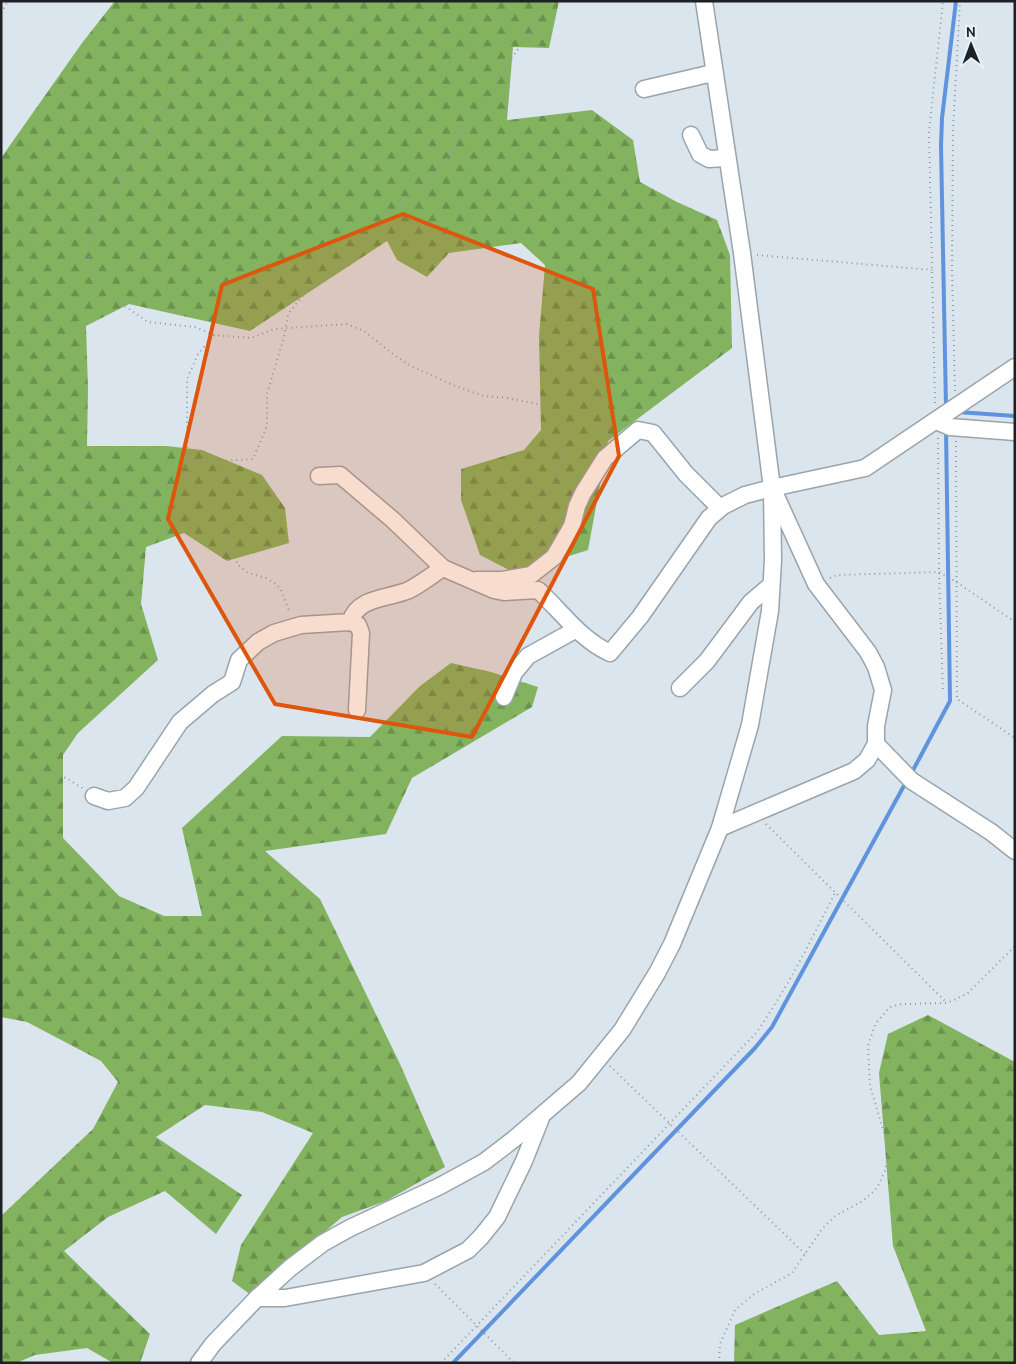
<svg xmlns="http://www.w3.org/2000/svg" width="1016" height="1364" viewBox="0 0 1016 1364" font-family="Cabin,sans-serif">
	<defs>
		<pattern id="forest-firs" width="22" height="20" patternUnits="userSpaceOnUse" patternTransform="scale(1.25)"><rect width="22" height="20" fill="#83b35f"/><path d="M5 1l3.5 6h-7zM16 11l3.5 6h-7z" fill="#6b914e"/></pattern>
	</defs>
	<rect width="100%" height="100%" fill="#dae5ed"/>
	<g fill="url(#forest-firs)">
		<polygon points="115,1 559,1 549,48 513,47 507,120 592,110 633,140 640,182 677,202 717,220 730,255 732,348 608,441 588,550 547,563 511,571 480,555 461,500 461,469 524,450 541,430 539,336 545,265 521,243 449,253 427,277 397,260 387,241 250,331 129,304 86,326 88,389 87,446 166,446 202,450 262,475 285,508 289,543 227,561 184,533 146,547 141,604 158,660 78,733 63,755 63,838 119,896 164,916 202,916 182,828 282,736 370,737 420,686 451,663 491,672 538,687 532,707 412,778 386,834 265,851 320,899 400,1064 445,1167 386,1201 342,1217 251,1295 232,1281 241,1245 313,1133 262,1112 205,1105 156,1137 242,1195 216,1234 165,1191 108,1217 64,1251 150,1334 140,1363 113,1363 87,1348 35,1355 16,1363 1,1363 1,1216 93,1129 118,1082 101,1061 27,1022 1,1017 1,158 82,43"/>
		<polygon points="928,1015 1015,1062 1015,1363 734,1363 735,1325 837,1281 879,1335 926,1331 893,1246 879,1073 888,1034"/>
	</g>
	<g fill="none" stroke-linecap="round" stroke-linejoin="round">
		<g stroke="#6093de" stroke-width="4">
			<polyline points="946,407 941,146 942,118 956,1"/>
			<polyline points="958,412 1015,416"/>
			<polyline points="911,774 950,701 946,429"/>
			<polyline points="453,1363 755,1048 772,1027 906,782"/>
		</g>
		<defs>
			<g id="minor">
				<polyline points="644,89 713,73"/>
				<polyline points="691,135 700,154 709,159 727,158"/>
				<polyline points="936,421 950,427 1015,432"/>
				<path d="M 319,476 L 340,475 L 393,520 L 443,568 L 494,590 L 504,592 L 538,590 C 562,612 580,639 610,653 L 640,617 L 709,518 L 723,506 L 745,495 L 772,488 L 865,468 L 1015,367"/>
				<polyline points="477,580 502,580 531,575 554,557 572,526 577,506 583,493 605,458 638,430 653,433 686,474 720,508"/>
				<polyline points="350,622 358,625 361,633 357,710"/>
				<polyline points="680,688 707,661 751,602 771,585"/>
				<polyline points="504,697 514,673 528,656 575,630"/>
				<polyline points="876,744 912,781 991,832 1015,851"/>
				<path d="M 94,796 L 108,801 L 125,798 L 136,788 L 180,722 L 213,694 L 232,682 L 239,660 L 258,642 L 274,633 L 301,625 L 350,622 C 358,596 389,599 409,590 C 421,584 432,575 443,568"/>
				<polyline points="720,828 854,771 867,760 876,744 876,726 883,690 876,667 868,652 816,584 775,494"/>
				<polyline points="257,1298 285,1298 424,1273 468,1250 481,1237 497,1217 524,1161 541,1118"/>
				<polyline points="199,1363 213,1344 257,1298 290,1268 323,1243 350,1228 440,1186 484,1162 514,1139 579,1083 622,1030 657,973 672,944 720,828 750,725 770,611 773,560 772,488 742,253 704,1"/>
			</g>
		</defs>
		<use href="#minor" stroke="#9aa4ac" stroke-width="19"/>
		<g stroke="#929aa1" stroke-width="2" stroke-dasharray="1 4" stroke-linecap="butt">
			<path d="M 254,1 L 235,32 L 219,47 L 207,54 L 173,92 L 115,191 L 95,219 L 89,241 L 90,270 L 97,282 L 119,302 L 148,322 L 195,327 L 214,335 L 251,338 L 274,329 L 347,324 L 364,331 L 394,355 L 411,366 L 455,386 L 484,396 L 508,398 L 548,406 L 560,414 C 565,436 562,462 554,484 C 545,508 530,528 536,554"/>
			<polyline points="1,13 8,1"/>
			<polyline points="757,255 932,270"/>
			<polyline points="214,335 198,354 187,379 187,463 190,485 216,509 238,565 248,573 266,578 273,582 280,588 290,613"/>
			<polyline points="955,391 952,273 953,129 960,1"/>
			<polyline points="935,403 929,132 943,1"/>
			<polyline points="938,438 939,572 943,693"/>
			<polyline points="956,441 957,699 1015,738"/>
			<polyline points="1,462 21,469 47,474 82,503 116,511 147,497 177,478 187,463 253,459 267,426 267,394 284,337 288,314 305,293 337,269 384,218 419,189 437,171 493,89 506,66 534,27 541,16 544,1"/>
			<polyline points="830,578 837,575 939,572 955,581 1015,622"/>
			<polyline points="1,763 22,766 66,778 84,789"/>
			<polyline points="766,824 947,1003"/>
			<polyline points="610,1066 806,1255"/>
			<polyline points="435,1284 514,1363"/>
			<path d="M 441,1363 L 756,1033 C 787,989 811,940 835,893"/>
			<polyline points="719,1363 720,1344 735,1310 754,1294 792,1273 822,1229 835,1216 863,1201 877,1188 885,1171 889,1149 870,1086 868,1045 876,1023 890,1007 902,1004 947,1003 967,994 1015,946"/>
		</g>
		<use href="#minor" stroke="#fff" stroke-width="16"/>
	</g>
	<path fill="#de560d" fill-opacity="0.2" stroke="#de560d" stroke-width="4" stroke-linejoin="round" d="M 403,214 L 593,289 L 619,456 L 472,737 L 275,704 L 168,519 L 222,285 Z"/>
	<rect width="1016" height="1364" fill="none" stroke="#1e2124" stroke-width="5"/>
	<g transform="translate(971 45) rotate(359)" stroke="#e7f2fa" stroke-width="4" paint-order="stroke">
	<path d="M0-4L9 19L0 12L-9 19Z" fill="#1e2124"/>
	<text y="-8" font-size="14" font-weight="bold" text-anchor="middle" fill="#1e2124">N</text>
	</g>
</svg>
